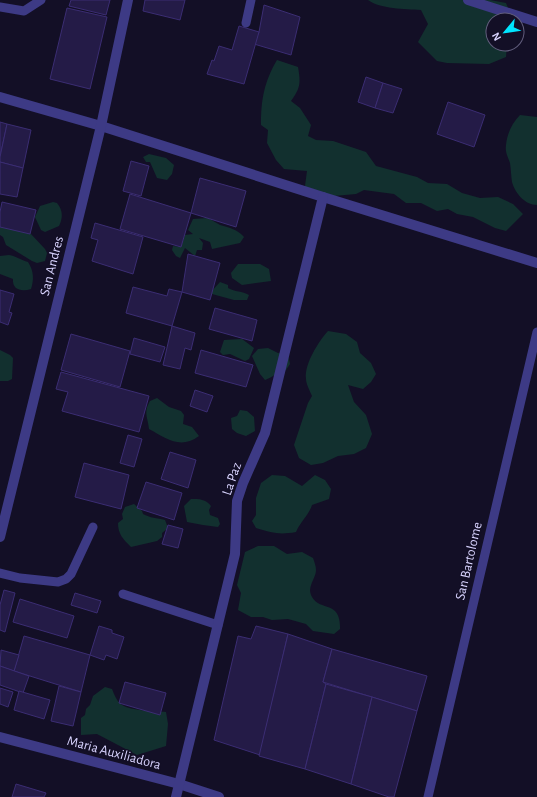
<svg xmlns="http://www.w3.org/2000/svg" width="537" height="797" viewBox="0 0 537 797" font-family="'Alegreya Sans',sans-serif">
	<rect width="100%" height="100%" fill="#130f26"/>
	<g fill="#12302f">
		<path d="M 368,0 L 490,0 L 506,3 L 513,20 L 493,20 L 493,44 L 507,44 L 506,57 L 489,64 L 447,63 L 437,61 L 418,42 L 428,24 L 421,10 C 405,9 380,9 368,0 Z"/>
		<path d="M 277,60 L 298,67 C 301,84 300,88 291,101 L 300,108 L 311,125 L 308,136 L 316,140 L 333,141 L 366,152 L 376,166 L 417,177 L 428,183 L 447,184 L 462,193 L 480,198 L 498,197 L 513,204 L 523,214 L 506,231 L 495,228 L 473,217 L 457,214 L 448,209 L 437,211 L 421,203 L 406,203 L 394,194 L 364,190 L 356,194 L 311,198 L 305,186 L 307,171 L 284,169 L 276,160 L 267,143 L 268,130 L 261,125 C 261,100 264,82 277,60 Z"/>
		<path d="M 520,115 L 537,117 L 537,205 C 525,205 515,193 512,182 C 511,176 511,169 510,163 C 508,157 505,153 506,145 C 507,134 512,123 520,115 Z"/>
		<polygon points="149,154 166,158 174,165 172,174 167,180 157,178 150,162 146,162 143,157"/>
		<path d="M 53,202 L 57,203 C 63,210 63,218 59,226 L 45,232 L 41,230 L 35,217 L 40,206 Z"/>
		<path d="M 208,218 C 212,220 216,223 220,225 C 230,228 237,229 244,237 L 240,243 L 212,249 L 210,242 L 199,238 L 203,243 L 202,250 L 197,250 L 195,256 L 185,248 L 180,258 L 176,256 L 172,250 L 173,246 L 181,247 L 185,235 L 193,234 L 188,230 L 193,219 Z"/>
		<polygon points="0,226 30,233 45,249 47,253 45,261 37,263 32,261 6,245 3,237 0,235"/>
		<path d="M 9,255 C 16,256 21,260 28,262 C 34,271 34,280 31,289 C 22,292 12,290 13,279 L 0,274 L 0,256 Z"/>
		<polygon points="238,264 260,264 269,269 271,281 242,285 232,278 231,273"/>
		<path d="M 220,282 L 228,285 L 228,288 C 235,292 242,291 249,295 L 247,300 L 234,300 L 212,294 L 211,292 Z"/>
		<path d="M 328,331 L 346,334 L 357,342 L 360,353 L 371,363 L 376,374 L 371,382 L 363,389 L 348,385 L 354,402 L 366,415 L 372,434 L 366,448 L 354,454 L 338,456 L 323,463 L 311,465 L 299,458 L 294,445 L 308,403 L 312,396 C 310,391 306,384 306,379 C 304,364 319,341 328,331 Z"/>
		<polygon points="242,339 254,348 249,359 245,361 230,354 223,355 220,352 224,340"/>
		<path d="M 268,348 L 278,353 L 288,355 L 290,364 L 286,370 C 278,372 273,377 265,380 L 260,374 L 252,356 L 258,349 Z"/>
		<polygon points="0,350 10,355 13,358 12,379 8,381 0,381"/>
		<path d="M 157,398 L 169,407 L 181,411 L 184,415 L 183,424 L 192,427 L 199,436 C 180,450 166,438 149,429 C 148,417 143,413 150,401 Z"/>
		<polygon points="240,410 247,411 254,417 255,431 246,436 237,433 232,429 231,418 237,416"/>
		<path d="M 272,475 L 285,476 L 302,486 L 315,475 L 325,480 L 331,489 L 329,499 L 312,505 C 309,515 300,522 296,532 C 279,535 273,533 256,528 L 252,521 L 256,515 L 256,498 L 261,483 Z"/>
		<path d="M 191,499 C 199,499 206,499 211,506 L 209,510 L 210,515 L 218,518 L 220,524 L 218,527 C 208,526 198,524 187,522 L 184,506 Z"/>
		<path d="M 134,504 L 142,511 L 143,514 C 150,518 157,518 165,520 L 168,528 L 162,533 L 162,537 L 157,541 L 131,547 C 123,539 118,534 118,523 L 123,519 L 122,514 L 125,507 Z"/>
		<path d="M 258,546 L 274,546 L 287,554 L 302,552 L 313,558 C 314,561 316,566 316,570 C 316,579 306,587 312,597 C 321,612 341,600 340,629 L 334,634 L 313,631 L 306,624 L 288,619 L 272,620 L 263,617 L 251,617 L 238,610 L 241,593 L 237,585 L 245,552 Z"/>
		<path d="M 105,687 L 112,689 C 114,694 117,702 122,705 C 131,711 155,711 166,712 L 168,724 L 166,746 L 137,755 L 97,734 L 81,735 L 81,718 L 85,715 L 86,709 L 90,705 L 93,696 Z"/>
	</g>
	<g fill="#241b47" stroke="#3b2d73">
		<polygon points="71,0 110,0 106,15 69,6"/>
		<polygon points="145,0 185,0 180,20 143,11"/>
		<polygon points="264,5 300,17 291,55 254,44 259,32"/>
		<polygon points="67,8 107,17 90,89 50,79"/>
		<polygon points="239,26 259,32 244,84 207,74 212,60 214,61 219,46 232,50"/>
		<polygon points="366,77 383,83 375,108 358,102"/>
		<polygon points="383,83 402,89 393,113 375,108"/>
		<polygon points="448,102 485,115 474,147 437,134"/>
		<polygon points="0,122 7,124 0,157"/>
		<polygon points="7,124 31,130 23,168 0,162 0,157"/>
		<polygon points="131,161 149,166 141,196 123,191"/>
		<polygon points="0,162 23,168 17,197 0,194"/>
		<polygon points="200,178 246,191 236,227 191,213"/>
		<polygon points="130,194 191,213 181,247 120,229"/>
		<polygon points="2,202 36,210 30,234 0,227 0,212"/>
		<polygon points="95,223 143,237 133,274 92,261 98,240 91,238"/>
		<polygon points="188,254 220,263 210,300 182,292"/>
		<polygon points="133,287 167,296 169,289 182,292 172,326 126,313"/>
		<polygon points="0,290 14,294 9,312 12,313 8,325 0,322"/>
		<polygon points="215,308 257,320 252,341 209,329"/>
		<polygon points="172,326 195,333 191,350 185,348 180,369 163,365"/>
		<polygon points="71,334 130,351 120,387 61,370"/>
		<polygon points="134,338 165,347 160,362 130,354"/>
		<polygon points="201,350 253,365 246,387 195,373"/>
		<polygon points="61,372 149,396 139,432 62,411 68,392 56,389"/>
		<polygon points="195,390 213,396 207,412 190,406"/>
		<polygon points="128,435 142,439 134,467 120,463"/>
		<polygon points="170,452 196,460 188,488 161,479"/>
		<polygon points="84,463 129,475 121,509 75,497"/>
		<polygon points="146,482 182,493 174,520 137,508"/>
		<polygon points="168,525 183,529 178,548 162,544"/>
		<polygon points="4,590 15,593 5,632 0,630 0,605"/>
		<polygon points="75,593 101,601 97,613 71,605"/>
		<polygon points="20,599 74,616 67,638 13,622"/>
		<polygon points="99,626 112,630 112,633 124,637 117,659 106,655 104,660 90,655"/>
		<polygon points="256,626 288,634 260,755 214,740 238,636 251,639"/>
		<polygon points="288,634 332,649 323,682 326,684 305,769 259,756"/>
		<polygon points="24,636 90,655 81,692 14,671"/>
		<polygon points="332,649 427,676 417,711 323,682"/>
		<polygon points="1,650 19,655 14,671 0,666"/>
		<polygon points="0,666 29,676 23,693 0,685"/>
		<polygon points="125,682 166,693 160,715 119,703"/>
		<polygon points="326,684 372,697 351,784 305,769"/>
		<polygon points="59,686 81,692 73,726 51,721"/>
		<polygon points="0,688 13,692 8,707 0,704"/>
		<polygon points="19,691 50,700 44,719 14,710"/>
		<polygon points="372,697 417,711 394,797 389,797 351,784"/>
		<polygon points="16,784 46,793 44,797 12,797"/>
	</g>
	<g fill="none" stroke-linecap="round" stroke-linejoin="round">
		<g stroke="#3d3a85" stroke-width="9">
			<polyline points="0,7 24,11 41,0"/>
			<polyline points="246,23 251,0"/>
			<polyline points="0,573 20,578 58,582 66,579 71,574 93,527"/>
			<polyline points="123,594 218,625"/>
			<polyline points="428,797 537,332"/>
		</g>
		<g stroke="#3d3a85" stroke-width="10">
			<polyline points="468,0 537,22"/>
			<polyline points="0,97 101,126 323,197 537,263"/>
			<polyline points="0,537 101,126 128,0"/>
			<polyline points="0,737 179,784 219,797"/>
			<polyline points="176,797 235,554 237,501 243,483 265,433 323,197"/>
		</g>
	</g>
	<g text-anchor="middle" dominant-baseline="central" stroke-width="3" stroke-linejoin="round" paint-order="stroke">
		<g font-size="14" fill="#d9d4ff" stroke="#130f26">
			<text transform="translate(52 266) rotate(-76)">San Andres</text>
			<text transform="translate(232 479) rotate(-71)">La Paz</text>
			<text transform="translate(469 561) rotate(-77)">San Bartolome</text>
			<text transform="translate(114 753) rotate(15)">Maria Auxiliadora</text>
		</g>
	</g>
	<g transform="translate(505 32) rotate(241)"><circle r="19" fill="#130f26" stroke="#625e7d"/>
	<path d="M0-3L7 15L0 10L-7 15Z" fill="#00e5ff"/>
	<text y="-6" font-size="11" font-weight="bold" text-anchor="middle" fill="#d9d4ff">N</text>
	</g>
</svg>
